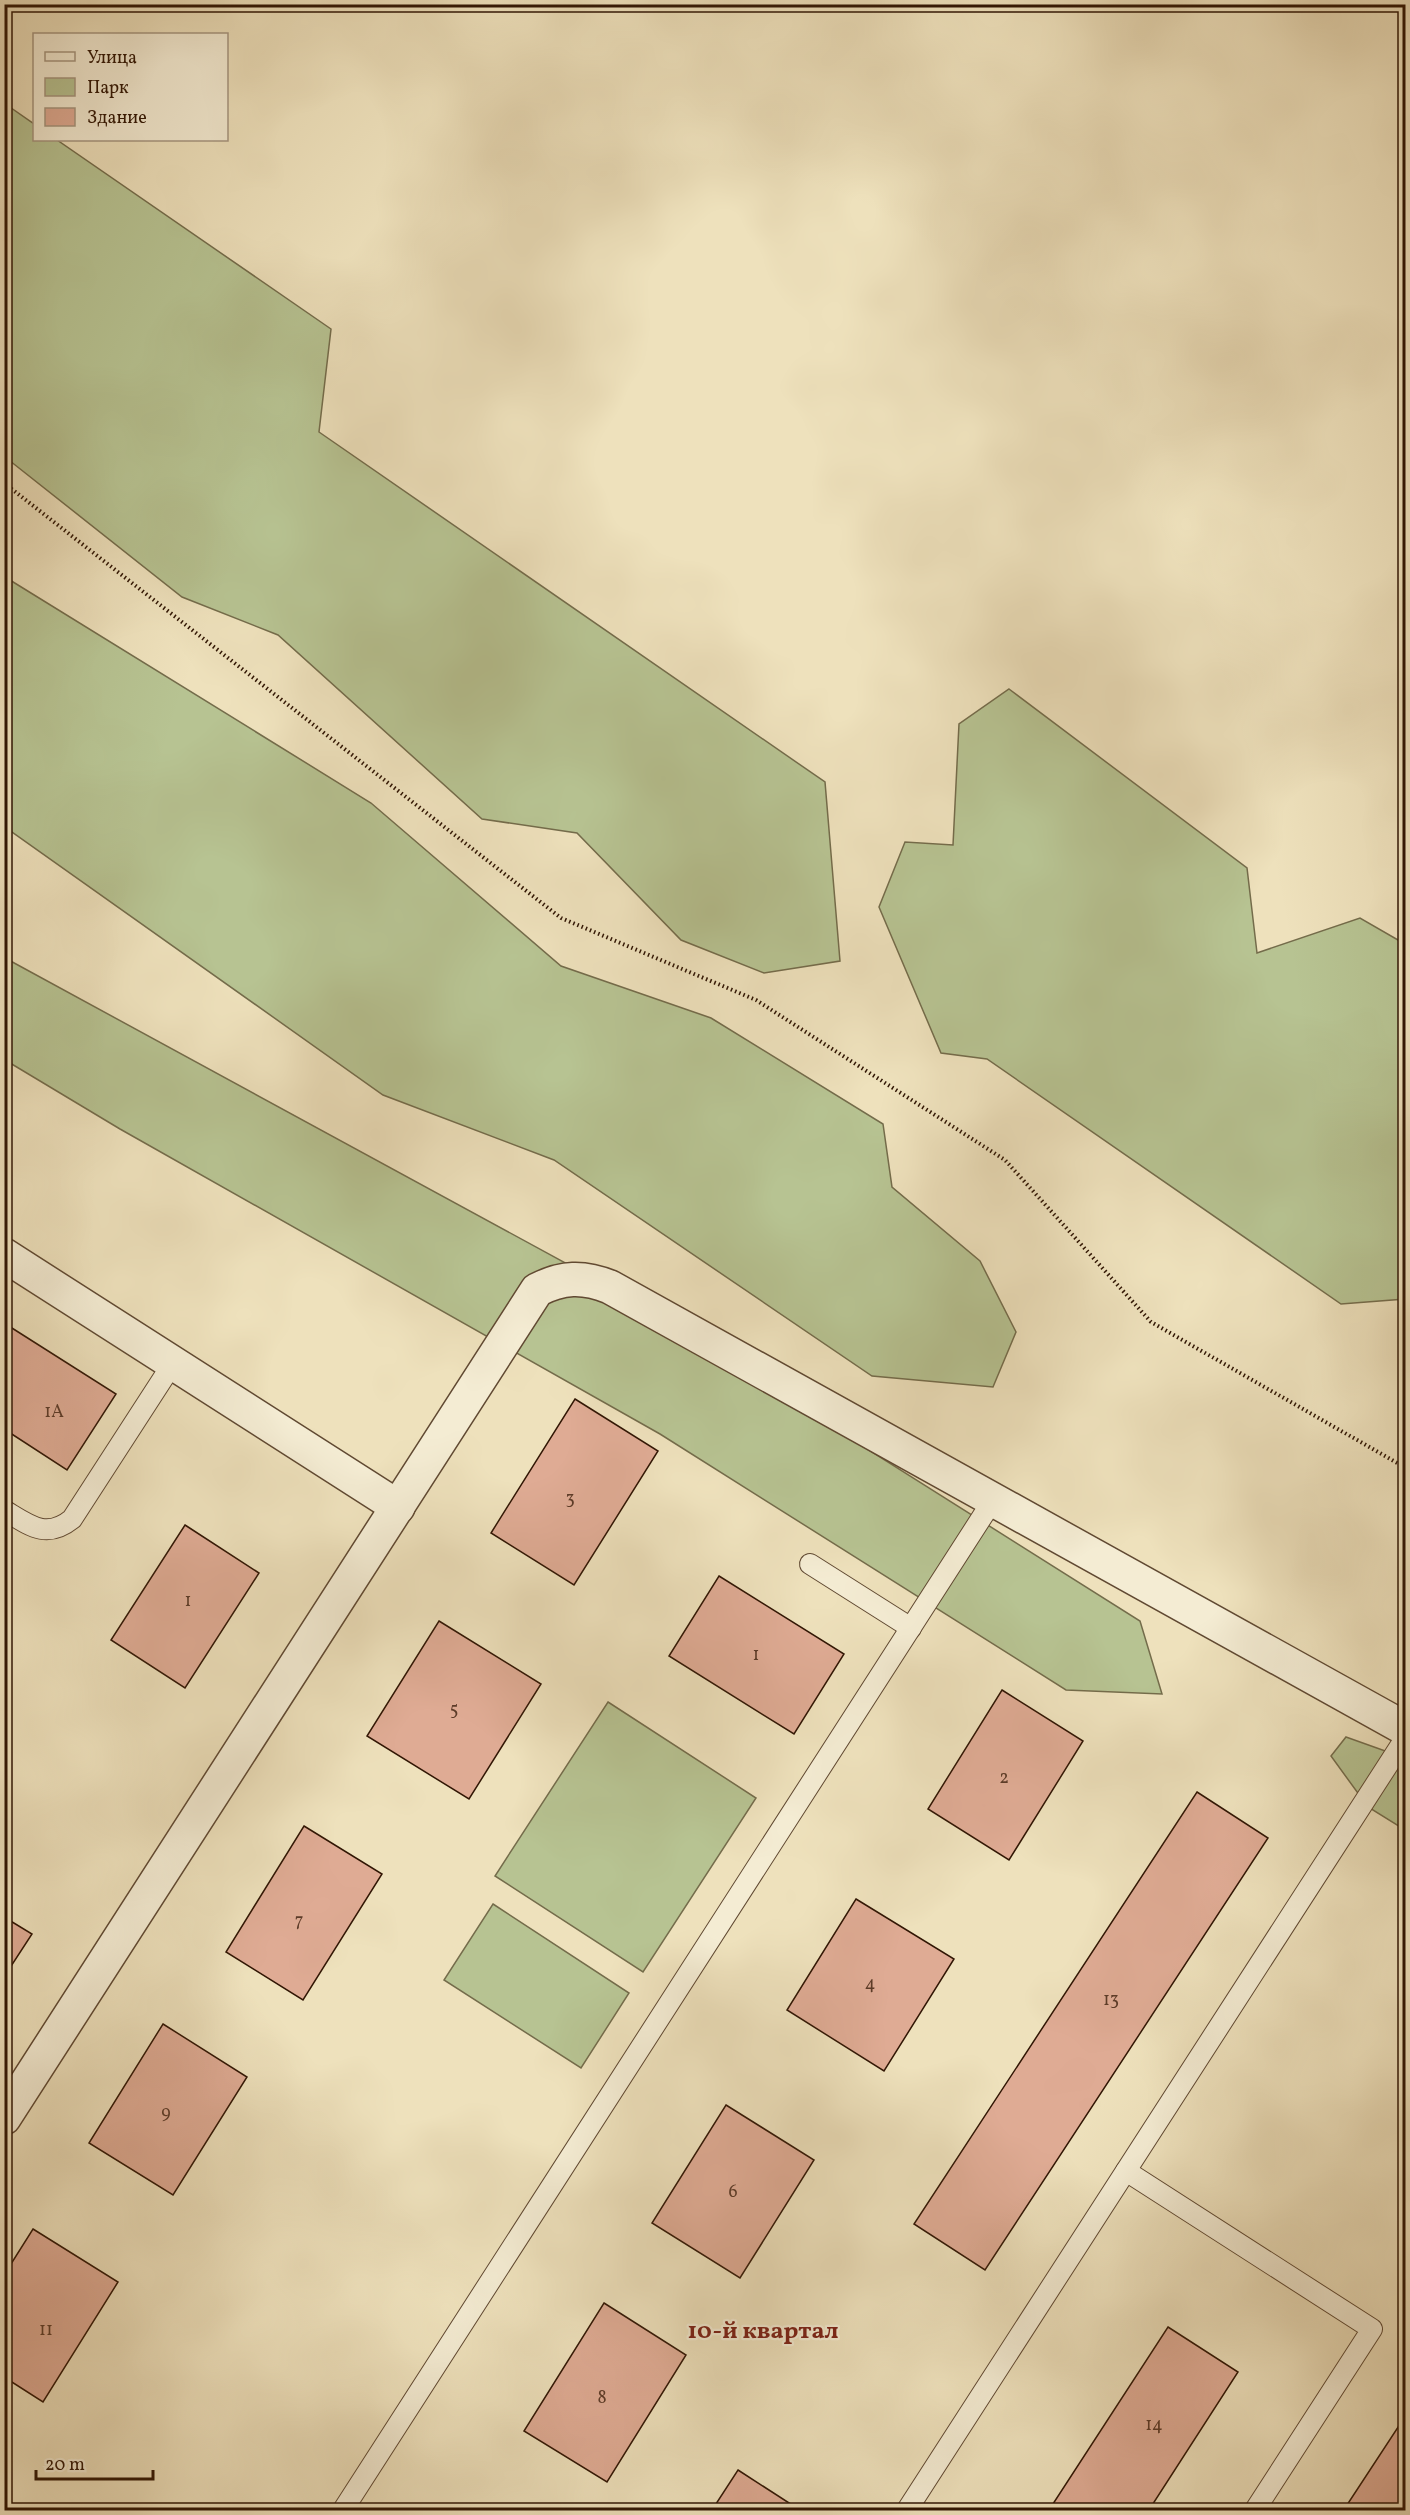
<svg xmlns="http://www.w3.org/2000/svg" width="1410" height="2515" viewBox="0 0 1410 2515" font-family="Vollkorn,serif">
	<rect width="100%" height="100%" fill="#eee1bc"/>
	<filter id="stains"><feTurbulence type="fractalNoise" baseFrequency=".00333" numOctaves="4"/><feColorMatrix values="0 0 0 0 .2 0 0 0 0 .09 0 0 0 0 .02 0 0 0 .5 -.17"/></filter>
	<radialGradient id="worn" r=".72"><stop offset=".6" stop-color="#630" stop-opacity="0"/><stop offset="1" stop-color="#630" stop-opacity=".3"/></radialGradient>
	<g fill="#b7c392" stroke="#746c4b" stroke-width="1.5">
		<polygon points="4,103 34,124 34,140 57,140 331,329 319,432 825,782 840,961 764,973 681,940 577,833 482,819 278,635 182,597 5,457"/>
		<polygon points="5,577 371,803 561,966 711,1018 883,1124 892,1187 980,1261 1016,1332 993,1387 872,1376 554,1160 383,1095 5,827"/>
		<polygon points="1009,689 1247,868 1257,953 1360,918 1405,944 1405,1299 1341,1304 987,1059 941,1053 879,907 905,842 953,845 959,724"/>
		<polygon points="5,958 615,1290 1140,1621 1162,1694 1066,1690 660,1434 120,1129 5,1060"/>
		<polygon points="608,1702 756,1798 643,1972 495,1876"/>
		<polygon points="1346,1737 1405,1758 1405,1830 1368,1807 1331,1756"/>
		<polygon points="493,1904 629,1993 581,2068 444,1980"/>
	</g>
	<g fill="#dfab94" stroke="#311604" stroke-width="1.5">
		<polygon points="4,1323 116,1394 67,1470 4,1429"/>
		<polygon points="575,1399 658,1451 574,1585 491,1533"/>
		<polygon points="185,1525 259,1573 185,1688 111,1640"/>
		<polygon points="719,1576 844,1654 794,1734 669,1656"/>
		<polygon points="439,1621 541,1684 469,1799 367,1736"/>
		<polygon points="1002,1690 1083,1741 1009,1860 928,1809"/>
		<polygon points="1197,1792 1268,1838 985,2270 914,2224"/>
		<polygon points="304,1826 382,1874 303,2000 226,1952"/>
		<polygon points="856,1899 954,1959 884,2071 787,2010"/>
		<polygon points="4,1917 32,1934 4,1977"/>
		<polygon points="163,2024 247,2077 173,2195 89,2143"/>
		<polygon points="726,2105 814,2160 740,2278 652,2223"/>
		<polygon points="33,2229 118,2282 43,2402 4,2377 4,2275"/>
		<polygon points="604,2303 686,2355 607,2482 524,2431"/>
		<polygon points="1168,2327 1238,2372 1149,2510 1049,2510"/>
		<polygon points="1406,2415 1406,2510 1349,2510 1345,2508"/>
		<polygon points="738,2470 800,2510 712,2510"/>
	</g>
	<g fill="none" stroke-linecap="round" stroke-linejoin="round">
		<defs>
			<g id="service">
				<path d="M 4,1510 C 29,1525 46,1540 72,1519 L 173,1363"/>
				<polyline points="810,1564 911,1628"/>
				<polyline points="1126,2171 1372,2329 1255,2510"/>
				<polyline points="343,2510 993,1500"/>
				<polyline points="907,2510 1406,1737"/>
			</g>
			<g id="minor">
				<polyline points="4,1255 398,1507"/>
				<path d="M 4,2118 L 537,1290 C 562,1277 583,1276 610,1287 L 1406,1729"/>
			</g>
		</defs>
		<use href="#service" stroke="#604932" stroke-width="22"/>
		<use href="#minor" stroke="#604932" stroke-width="36"/>
		<polyline stroke="#311604" stroke-width="4" stroke-dasharray="1.5 3" stroke-linecap="butt" points="4,483 561,918 756,1000 1005,1160 1151,1322 1406,1468"/>
		<use href="#service" stroke="#f4ecd3" stroke-width="20"/>
		<use href="#minor" stroke="#f4ecd3" stroke-width="33"/>
	</g>
	<g text-anchor="middle" dominant-baseline="central" stroke-width="4.5" stroke-linejoin="round" paint-order="stroke">
		<g font-size="18" fill="#5c3b28">
			<text x="54" y="1412">1А</text>
			<text x="570" y="1499">3</text>
			<text x="188" y="1601">1</text>
			<text x="756" y="1655">1</text>
			<text x="454" y="1710">5</text>
			<text x="1004" y="1778">2</text>
			<text x="299" y="1921">7</text>
			<text x="870" y="1984">4</text>
			<text x="1111" y="2000">13</text>
			<text x="166" y="2113">9</text>
			<text x="733" y="2192">6</text>
			<text x="46" y="2330">11</text>
			<text x="602" y="2398">8</text>
			<text x="1154" y="2425">14</text>
		</g>
		<g font-size="24" font-weight="bold" fill="#7a1f14" stroke="#f4ecd3">
			<text x="763" y="2332">10-й квартал</text>
		</g>
	</g>
	<rect width="1410" height="2515" fill="none" stroke="#eee1bc" stroke-width="24"/>
	<rect x="6" y="6" width="1398" height="2503" fill="none" stroke="#311604" stroke-width="3"/>
	<rect x="12" y="12" width="1386" height="2491" fill="none" stroke="#311604" stroke-width="1.5"/>
	<rect x="33" y="33" width="195" height="108" fill="#f4ecd3" stroke="#a69680" stroke-width="1.5"/>
	<rect x="45" y="52" width="30" height="9" fill="#f4ecd3" stroke="#a69680" stroke-width="1.5"/>
	<text x="87" y="63" font-size="18" fill="#311604">Улица</text>
	<rect x="45" y="78" width="30" height="18" fill="#b7c392" stroke="#a69680" stroke-width="1.5"/>
	<text x="87" y="93" font-size="18" fill="#311604">Парк</text>
	<rect x="45" y="108" width="30" height="18" fill="#dfab94" stroke="#a69680" stroke-width="1.5"/>
	<text x="87" y="123" font-size="18" fill="#311604">Здание</text>
	<path d="M36 2470v9h117v-9" fill="none" stroke="#311604" stroke-width="3"/>
	<text x="45" y="2470" font-size="18" fill="#311604" stroke="#f4ecd3" stroke-width="4.5" paint-order="stroke">20 m</text>
	<rect width="100%" height="100%" filter="url(#stains)"/>
	<rect width="100%" height="100%" fill="url(#worn)"/>
</svg>
